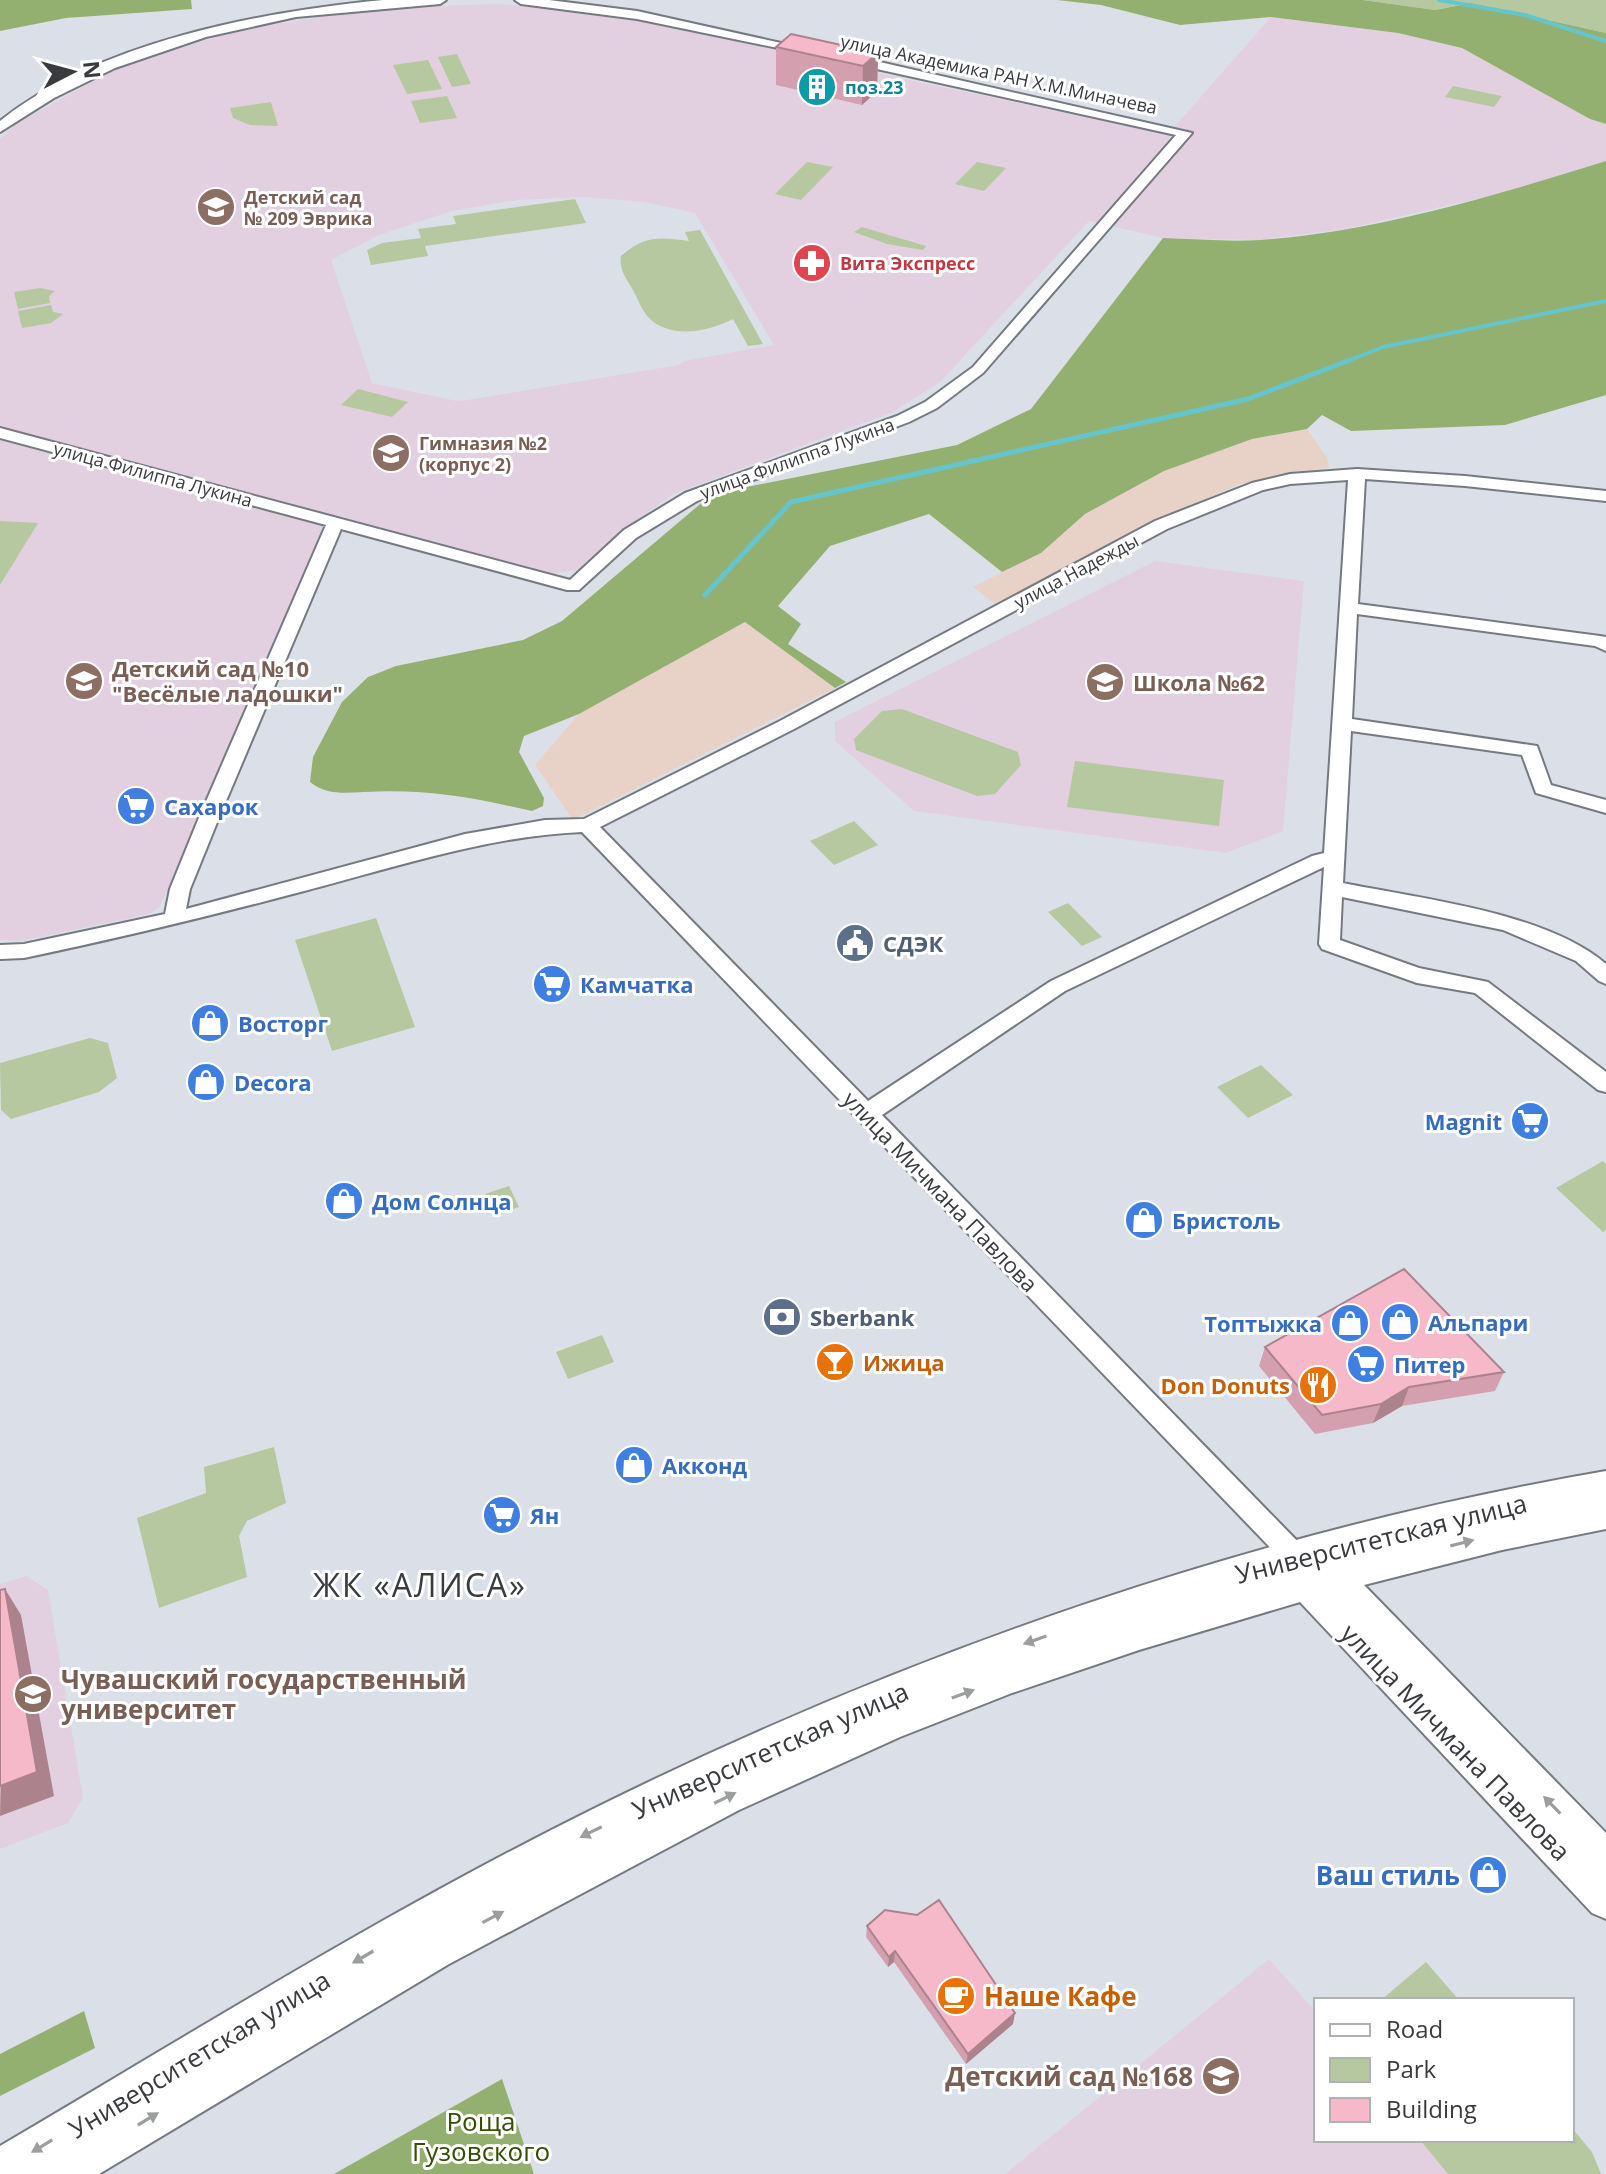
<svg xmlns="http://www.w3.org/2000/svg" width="1606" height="2174" viewBox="0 0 1606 2174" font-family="'Open Sans',sans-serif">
	<rect width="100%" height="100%" fill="#dbe0e8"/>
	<g fill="#e8d1c6">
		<polygon points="1307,429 1326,456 1330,467 1239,484 1150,525 998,606 973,587 1041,553 1085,514 1164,471 1252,439"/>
		<polygon points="745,622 835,688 573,820 535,765 579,714"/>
	</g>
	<g fill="#e2d0e0" fill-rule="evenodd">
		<path d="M 497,4 L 608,12 L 932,85 L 1168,134 L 1271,17 L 1398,33 L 1462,48 L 1590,119 L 1606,124 L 1606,161 L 1515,190 L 1345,229 L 1259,240 L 1163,238 L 1089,221 L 940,382 L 893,412 L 673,494 L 627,527 L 582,569 L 547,575 L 341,516 L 159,908 L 149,914 L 20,941 L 0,940 L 0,139 L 16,124 L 115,69 L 234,31 L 375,8 ZM 586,197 L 644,202 L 695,213 L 774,345 L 684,361 L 679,365 L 467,400 L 457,401 L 372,383 L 331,260 L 379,235 L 452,211 L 518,200 Z"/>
		<polygon points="1155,561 1304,581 1283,831 1226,853 914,811 835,741 835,722"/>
		<polygon points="26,1576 48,1590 83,1798 68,1823 0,1849 0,1584"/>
		<polygon points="1269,1959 1316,2012 1316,2140 1420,2140 1448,2174 1005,2174"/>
	</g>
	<g fill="#b6c89f">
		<polygon points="1363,0 1606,0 1606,33 1471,3 1435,10"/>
		<polygon points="457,54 471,84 452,87 438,57"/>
		<polygon points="428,60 442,89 407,94 393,65"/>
		<polygon points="1453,86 1502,96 1494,107 1445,97"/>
		<polygon points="447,96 457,118 420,123 411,101"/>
		<polygon points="271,102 278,126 250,125 233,118 230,108"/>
		<polygon points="807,162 833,167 801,200 775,194"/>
		<polygon points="977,162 1006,168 984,191 955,184"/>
		<polygon points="575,199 586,223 425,246 428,256 371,265 367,250 382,243 421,238 418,229 456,224 453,216"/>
		<polygon points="862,227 926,246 923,250 887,244 854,232"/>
		<path d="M 700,230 L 763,344 L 748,346 L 733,319 C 710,331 671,340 649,318 C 642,311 638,299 633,290 C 626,278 619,270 621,256 C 645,235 659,237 689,241 L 685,232 Z"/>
		<polygon points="40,288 55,291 49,296 50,303 18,309 14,292"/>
		<polygon points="51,305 53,312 63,314 51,323 22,328 18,311"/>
		<polygon points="358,389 408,402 392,417 341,405"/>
		<polygon points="0,521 38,523 0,585"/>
		<polygon points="902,709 1018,752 1021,765 995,794 977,796 856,750 854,739 882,711"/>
		<polygon points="1075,761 1224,780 1219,826 1067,807"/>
		<polygon points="854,821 878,845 834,865 810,841"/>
		<polygon points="1068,903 1102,937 1082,946 1048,912"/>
		<polygon points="376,918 415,1027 332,1051 295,940"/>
		<polygon points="90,1038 108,1043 117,1078 99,1092 11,1119 1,1110 0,1063"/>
		<polygon points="1261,1065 1293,1095 1248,1118 1217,1087"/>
		<polygon points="1603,1161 1606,1164 1606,1230 1603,1232 1556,1188"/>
		<polygon points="509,1186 519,1207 494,1215 485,1194"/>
		<polygon points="602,1335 614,1362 568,1379 556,1352"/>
		<polygon points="274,1447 286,1503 247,1521 239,1536 247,1577 159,1608 137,1518 206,1493 204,1467"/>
		<polygon points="1426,1962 1459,2000 1381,2000"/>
		<polygon points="1572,2128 1592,2152 1601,2174 1448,2174 1420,2140 1572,2140"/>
	</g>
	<g fill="#94b070">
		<polygon points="0,0 191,0 192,9 66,18 0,31"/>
		<polygon points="1057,0 1363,0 1435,10 1471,3 1606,33 1606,124 1590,119 1462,48 1398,33 1271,17 1180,25 1101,5"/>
		<path d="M 1606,161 L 1606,395 L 1505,425 L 1351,431 L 1322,415 L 1307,429 L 1252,439 L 1164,471 L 1085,514 L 1041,553 L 1002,572 L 929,514 L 830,546 L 778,606 L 801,624 L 788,644 L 846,682 L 835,688 L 745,622 L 579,714 L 524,736 L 519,752 L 544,798 L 543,806 L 532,811 C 469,797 428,789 364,792 C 344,793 326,795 310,782 L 313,757 L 342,702 L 368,677 L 396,666 L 523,640 L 562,621 L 712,494 L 957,445 L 1031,409 L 1163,238 C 1195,239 1228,242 1260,240 C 1374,232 1497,195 1606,161 Z"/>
		<polygon points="84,2011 95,2048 0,2096 0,2054"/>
		<polygon points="502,2079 534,2174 334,2174"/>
	</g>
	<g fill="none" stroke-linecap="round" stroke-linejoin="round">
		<g stroke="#64c5cc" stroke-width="4">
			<polyline points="1439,0 1525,15 1606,41"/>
			<polyline points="1345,362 1383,347 1606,301"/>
		</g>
		<polyline stroke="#64c5cc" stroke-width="5" points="705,595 791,502 1248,399 1350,360"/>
		<defs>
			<g id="minor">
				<path d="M 383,0 L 446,0 L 440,4 L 296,17 L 206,37 L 115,68 L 54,98 L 0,132 L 0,121 C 99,42 259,12 383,0 Z"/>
				<polygon points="515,0 549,0 637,11 813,50 807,54 637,19 521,4"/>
				<path d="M 849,55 L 1192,133 L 983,373 L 937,408 L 909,422 L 697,501 L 636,538 L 579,590 L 567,590 L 341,529 L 218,820 L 190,889 L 186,909 L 465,834 L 545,820 L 584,819 L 780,721 L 1155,521 L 1252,483 L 1290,474 L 1357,469 L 1465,476 L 1606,491 L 1606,501 L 1465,486 L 1365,479 L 1358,604 L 1600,636 L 1606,637 L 1606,651 L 1595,646 L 1357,614 L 1352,719 L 1537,746 L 1551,785 L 1606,800 L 1606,813 L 1536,793 L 1522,755 L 1351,731 L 1343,883 C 1421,899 1545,912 1606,964 L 1606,984 L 1599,981 L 1576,961 L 1503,930 L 1342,897 L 1340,940 L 1419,968 L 1488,982 L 1606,1072 L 1606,1092 L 1598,1090 L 1475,993 L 1417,983 L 1322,949 L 1319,944 L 1324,867 L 1065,991 L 882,1115 L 1305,1549 L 1309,1557 L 1305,1565 L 1296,1569 L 1287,1565 L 582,832 C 488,836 399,866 308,890 C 214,915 120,938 24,958 L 0,959 L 0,945 L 24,944 L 165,914 L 170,889 L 198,820 L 326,525 L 0,438 L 0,428 L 570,580 L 624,530 L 685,493 L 897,416 L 925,402 L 973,367 L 1176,135 L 845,62 L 845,56 ZM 1348,480 L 1324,853 L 1312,856 L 1051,981 L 868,1101 L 600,827 L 794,729 L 1167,529 L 1263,490 L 1290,484 Z"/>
			</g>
			<path id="secondary" d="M 1606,1471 L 1606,1529 L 1502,1550 L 1364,1585 L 1606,1833 L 1606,1919 L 1592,1913 L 1300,1602 L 1139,1650 L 1012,1693 L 900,1737 L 739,1810 L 449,1964 L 99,2174 L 0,2174 L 0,2146 C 197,2030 392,1908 597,1807 C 914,1650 1258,1531 1606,1471 Z"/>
		</defs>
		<use href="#minor" stroke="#757a81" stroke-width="4"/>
		<use href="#secondary" stroke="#757a81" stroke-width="4"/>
		<use href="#minor" fill="#fff" fill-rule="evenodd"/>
		<use href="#secondary" fill="#fff" fill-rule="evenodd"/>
	</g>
	<g fill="#d49fae">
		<polygon points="776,47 878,53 877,91 862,105 776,85"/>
		<polygon points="1265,1347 1504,1372 1495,1391 1402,1406 1373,1423 1315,1434 1259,1366"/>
		<polygon points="867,1926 1013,2024 966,2064 894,1962 888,1967 866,1937"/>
	</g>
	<g fill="#ac828d">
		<polygon points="878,53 877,91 862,105 863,66"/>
		<polygon points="1409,1387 1402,1406 1373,1423 1381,1404"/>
		<polygon points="5,1589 21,1615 54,1796 0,1816"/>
		<polygon points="895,1951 894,1962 888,1967 889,1957"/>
		<polygon points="1015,2013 1013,2024 966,2064 968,2054"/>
	</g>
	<g fill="#f6b9ca" stroke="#ac828d" stroke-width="2">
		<polygon points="791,34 878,53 863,66 776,47"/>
		<polygon points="1404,1269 1504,1372 1409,1387 1381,1404 1322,1415 1265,1347"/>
		<polygon points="5,1589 37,1772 0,1786 0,1590"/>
		<polygon points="939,1900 1015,2013 968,2054 895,1951 889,1957 867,1926 885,1910 917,1915"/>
	</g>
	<defs><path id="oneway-solid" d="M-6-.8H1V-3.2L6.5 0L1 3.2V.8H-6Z" transform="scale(2)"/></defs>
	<g fill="#9c9d9e">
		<use href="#oneway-solid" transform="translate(1462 1543) rotate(-14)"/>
		<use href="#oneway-solid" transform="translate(1035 1640) rotate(161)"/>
		<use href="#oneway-solid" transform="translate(963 1694) rotate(-20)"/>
		<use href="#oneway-solid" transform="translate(725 1798) rotate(-26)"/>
		<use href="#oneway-solid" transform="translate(1552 1805) rotate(-134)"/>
		<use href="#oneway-solid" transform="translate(591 1832) rotate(154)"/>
		<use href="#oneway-solid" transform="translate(493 1917) rotate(-28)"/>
		<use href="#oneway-solid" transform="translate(363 1957) rotate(150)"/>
		<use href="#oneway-solid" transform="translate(148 2119) rotate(-31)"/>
		<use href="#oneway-solid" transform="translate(42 2146) rotate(149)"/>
	</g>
	<defs>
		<symbol id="building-disc" viewBox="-11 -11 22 22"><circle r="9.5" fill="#0f9aa8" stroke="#fff"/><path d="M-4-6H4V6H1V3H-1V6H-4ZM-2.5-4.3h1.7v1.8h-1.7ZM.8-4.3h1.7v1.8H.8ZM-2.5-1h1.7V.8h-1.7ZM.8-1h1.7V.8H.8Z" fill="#fff"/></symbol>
		<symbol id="school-disc" viewBox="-11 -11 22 22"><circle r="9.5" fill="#8d6e63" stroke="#fff"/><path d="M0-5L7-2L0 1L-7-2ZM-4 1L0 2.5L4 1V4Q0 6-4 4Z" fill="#fff"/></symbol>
		<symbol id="pharmacy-disc" viewBox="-11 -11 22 22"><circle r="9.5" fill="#e0444e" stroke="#fff"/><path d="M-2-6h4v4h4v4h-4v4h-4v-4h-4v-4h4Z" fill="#fff"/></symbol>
		<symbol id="supermarket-disc" viewBox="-11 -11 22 22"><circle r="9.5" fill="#3f7fe0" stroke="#fff"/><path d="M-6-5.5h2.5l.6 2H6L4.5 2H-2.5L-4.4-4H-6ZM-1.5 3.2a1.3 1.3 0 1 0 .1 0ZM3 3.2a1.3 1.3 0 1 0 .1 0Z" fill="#fff"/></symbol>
		<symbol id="civic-disc" viewBox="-11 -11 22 22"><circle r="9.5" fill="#5c6f8a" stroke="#fff"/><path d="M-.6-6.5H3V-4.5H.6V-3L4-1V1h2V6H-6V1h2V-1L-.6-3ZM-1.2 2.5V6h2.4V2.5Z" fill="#fff"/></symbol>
		<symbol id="shop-disc" viewBox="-11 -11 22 22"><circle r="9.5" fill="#3f7fe0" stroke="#fff"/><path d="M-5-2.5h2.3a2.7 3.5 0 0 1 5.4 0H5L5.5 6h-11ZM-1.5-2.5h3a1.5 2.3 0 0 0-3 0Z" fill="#fff"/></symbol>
		<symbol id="bank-disc" viewBox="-11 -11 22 22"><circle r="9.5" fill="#5c6f8a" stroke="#fff"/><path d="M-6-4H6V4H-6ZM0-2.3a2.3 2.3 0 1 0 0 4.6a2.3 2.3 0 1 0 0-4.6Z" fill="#fff"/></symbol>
		<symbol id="bar-disc" viewBox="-11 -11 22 22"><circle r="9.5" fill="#e8710a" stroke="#fff"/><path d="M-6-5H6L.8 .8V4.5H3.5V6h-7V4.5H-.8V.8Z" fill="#fff"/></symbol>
		<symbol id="restaurant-disc" viewBox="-11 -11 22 22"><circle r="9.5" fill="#e8710a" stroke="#fff"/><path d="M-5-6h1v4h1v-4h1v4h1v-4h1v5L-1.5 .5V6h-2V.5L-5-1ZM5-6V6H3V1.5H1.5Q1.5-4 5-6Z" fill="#fff"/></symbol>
		<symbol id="university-disc" viewBox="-11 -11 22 22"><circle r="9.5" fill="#8d6e63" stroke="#fff"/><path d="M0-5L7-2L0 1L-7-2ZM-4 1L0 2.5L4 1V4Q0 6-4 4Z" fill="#fff"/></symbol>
		<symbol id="cafe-disc" viewBox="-11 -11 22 22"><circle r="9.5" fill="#e8710a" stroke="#fff"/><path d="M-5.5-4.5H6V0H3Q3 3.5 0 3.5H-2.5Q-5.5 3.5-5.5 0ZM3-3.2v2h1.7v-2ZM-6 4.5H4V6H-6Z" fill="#fff"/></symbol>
	</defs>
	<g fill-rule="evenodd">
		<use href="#building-disc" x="795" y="65" width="44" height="44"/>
		<use href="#school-disc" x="194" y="185" width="44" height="44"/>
		<use href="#pharmacy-disc" x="790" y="241" width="44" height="44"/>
		<use href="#school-disc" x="369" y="431" width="44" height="44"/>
		<use href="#school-disc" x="62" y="659" width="44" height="44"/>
		<use href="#school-disc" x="1083" y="660" width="44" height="44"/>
		<use href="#supermarket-disc" x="114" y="784" width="44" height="44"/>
		<use href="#civic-disc" x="833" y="921" width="44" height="44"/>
		<use href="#supermarket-disc" x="530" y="962" width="44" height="44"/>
		<use href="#shop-disc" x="188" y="1001" width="44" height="44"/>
		<use href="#shop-disc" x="184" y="1060" width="44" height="44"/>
		<use href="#supermarket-disc" x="1508" y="1099" width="44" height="44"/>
		<use href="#shop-disc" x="322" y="1179" width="44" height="44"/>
		<use href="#shop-disc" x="1122" y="1198" width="44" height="44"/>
		<use href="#bank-disc" x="760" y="1295" width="44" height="44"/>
		<use href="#shop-disc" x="1378" y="1300" width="44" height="44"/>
		<use href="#shop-disc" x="1328" y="1301" width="44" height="44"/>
		<use href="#bar-disc" x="813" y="1340" width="44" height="44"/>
		<use href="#supermarket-disc" x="1344" y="1342" width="44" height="44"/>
		<use href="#restaurant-disc" x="1296" y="1363" width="44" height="44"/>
		<use href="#shop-disc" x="612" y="1443" width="44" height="44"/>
		<use href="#supermarket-disc" x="480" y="1493" width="44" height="44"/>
		<use href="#university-disc" x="11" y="1672" width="44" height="44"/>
		<use href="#shop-disc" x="1466" y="1853" width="44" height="44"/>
		<use href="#cafe-disc" x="934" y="1974" width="44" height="44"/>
		<use href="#school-disc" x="1199" y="2054" width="44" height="44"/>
	</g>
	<g text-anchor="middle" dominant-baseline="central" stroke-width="6" stroke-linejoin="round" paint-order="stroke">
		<g font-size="18" fill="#393b3e" stroke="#fff">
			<text transform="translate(999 74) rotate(12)">улица Академика РАН Х.М.Миначева</text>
			<text transform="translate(797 458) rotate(-20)">улица Филиппа Лукина</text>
			<text transform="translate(153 474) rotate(15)">улица Филиппа Лукина</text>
			<text transform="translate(1076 571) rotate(-28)">улица Надежды</text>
		</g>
		<g font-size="18" font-weight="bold" fill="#0d838f" stroke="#fff" text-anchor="start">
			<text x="845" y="87">поз.23</text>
		</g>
		<g font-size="18" font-weight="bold" fill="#785e54" stroke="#fff" text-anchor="start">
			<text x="244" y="197">Детский сад<tspan x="244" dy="21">№ 209 Эврика</tspan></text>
			<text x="419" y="443">Гимназия №2<tspan x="419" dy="21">(корпус 2)</tspan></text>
		</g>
		<g font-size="18" font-weight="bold" fill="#be3a42" stroke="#fff" text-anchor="start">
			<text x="840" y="263">Вита Экспресс</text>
		</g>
		<g font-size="22" font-weight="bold" fill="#785e54" stroke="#fff" text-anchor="start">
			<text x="112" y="668">Детский сад №10<tspan x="112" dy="25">"Весёлые ладошки"</tspan></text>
			<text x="1133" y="682">Школа №62</text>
		</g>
		<g font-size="22" font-weight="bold" fill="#366cbe" stroke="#fff" text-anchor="start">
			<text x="164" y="806">Сахарок</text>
			<text x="580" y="984">Камчатка</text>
			<text x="238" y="1023">Восторг</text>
			<text x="234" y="1082">Decora</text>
			<text x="1502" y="1121" text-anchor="end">Magnit</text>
			<text x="372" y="1201">Дом Солнца</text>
			<text x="1172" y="1220">Бристоль</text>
			<text x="1428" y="1322">Альпари</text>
			<text x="1322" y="1323" text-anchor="end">Топтыжка</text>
			<text x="1394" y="1364">Питер</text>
			<text x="662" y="1465">Акконд</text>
			<text x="530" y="1515">Ян</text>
		</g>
		<g font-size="22" font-weight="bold" fill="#4e5e75" stroke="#fff" text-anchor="start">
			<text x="883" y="943">СДЭК</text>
			<text x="810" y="1317">Sberbank</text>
		</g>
		<g font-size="22" fill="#393b3e" stroke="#fff">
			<text transform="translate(941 1191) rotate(46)">улица Мичмана Павлова</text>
		</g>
		<g font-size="22" font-weight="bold" fill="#c56008" stroke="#fff" text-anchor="start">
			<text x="863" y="1362">Ижица</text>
			<text x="1290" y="1385" text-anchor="end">Don Donuts</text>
		</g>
		<g font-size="26" fill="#393b3e" stroke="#fff">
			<text transform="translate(1381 1538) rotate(-14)">Университетская улица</text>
			<text transform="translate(1456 1742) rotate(46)">улица Мичмана Павлова</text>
			<text transform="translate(770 1750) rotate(-24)">Университетская улица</text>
			<text transform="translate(199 2054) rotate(-31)">Университетская улица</text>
		</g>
		<g font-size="26" font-weight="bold" fill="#785e54" stroke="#fff" text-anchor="start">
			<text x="61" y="1679">Чувашский государственный<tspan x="61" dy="30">университет</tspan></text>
			<text x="1193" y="2076" text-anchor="end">Детский сад №168</text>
		</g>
		<g font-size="26" font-weight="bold" fill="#366cbe" stroke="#fff" text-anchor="end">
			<text x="1460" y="1875">Ваш стиль</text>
		</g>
		<g font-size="26" font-weight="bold" fill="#c56008" stroke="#fff" text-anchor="start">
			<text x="984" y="1996">Наше Кафе</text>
		</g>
		<g font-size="26" fill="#364e05" stroke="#fff">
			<text x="481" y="2121">Роща<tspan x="481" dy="30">Гузовского</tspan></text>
		</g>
		<g font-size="32" letter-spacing="2" fill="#393b3e" stroke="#fff">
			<text x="420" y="1584">ЖК «АЛИСА»</text>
		</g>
	</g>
	<rect x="1314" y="1998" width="260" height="144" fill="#ffffff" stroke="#b0b1b2" stroke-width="2"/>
	<rect x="1330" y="2024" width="40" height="12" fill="#ffffff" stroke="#b0b1b2" stroke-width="2"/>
	<text x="1386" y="2038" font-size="24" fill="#393b3e">Road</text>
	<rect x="1330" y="2058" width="40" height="24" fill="#b6c89f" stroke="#b0b1b2" stroke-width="2"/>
	<text x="1386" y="2078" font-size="24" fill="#393b3e">Park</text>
	<rect x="1330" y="2098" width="40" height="24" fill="#f6b9ca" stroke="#b0b1b2" stroke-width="2"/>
	<text x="1386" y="2118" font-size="24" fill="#393b3e">Building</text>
	<g transform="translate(72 72) rotate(84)" stroke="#ffffff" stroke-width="6" paint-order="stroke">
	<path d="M0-6L14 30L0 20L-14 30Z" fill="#393b3e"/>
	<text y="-12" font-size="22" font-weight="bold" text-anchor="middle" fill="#393b3e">N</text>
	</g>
</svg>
